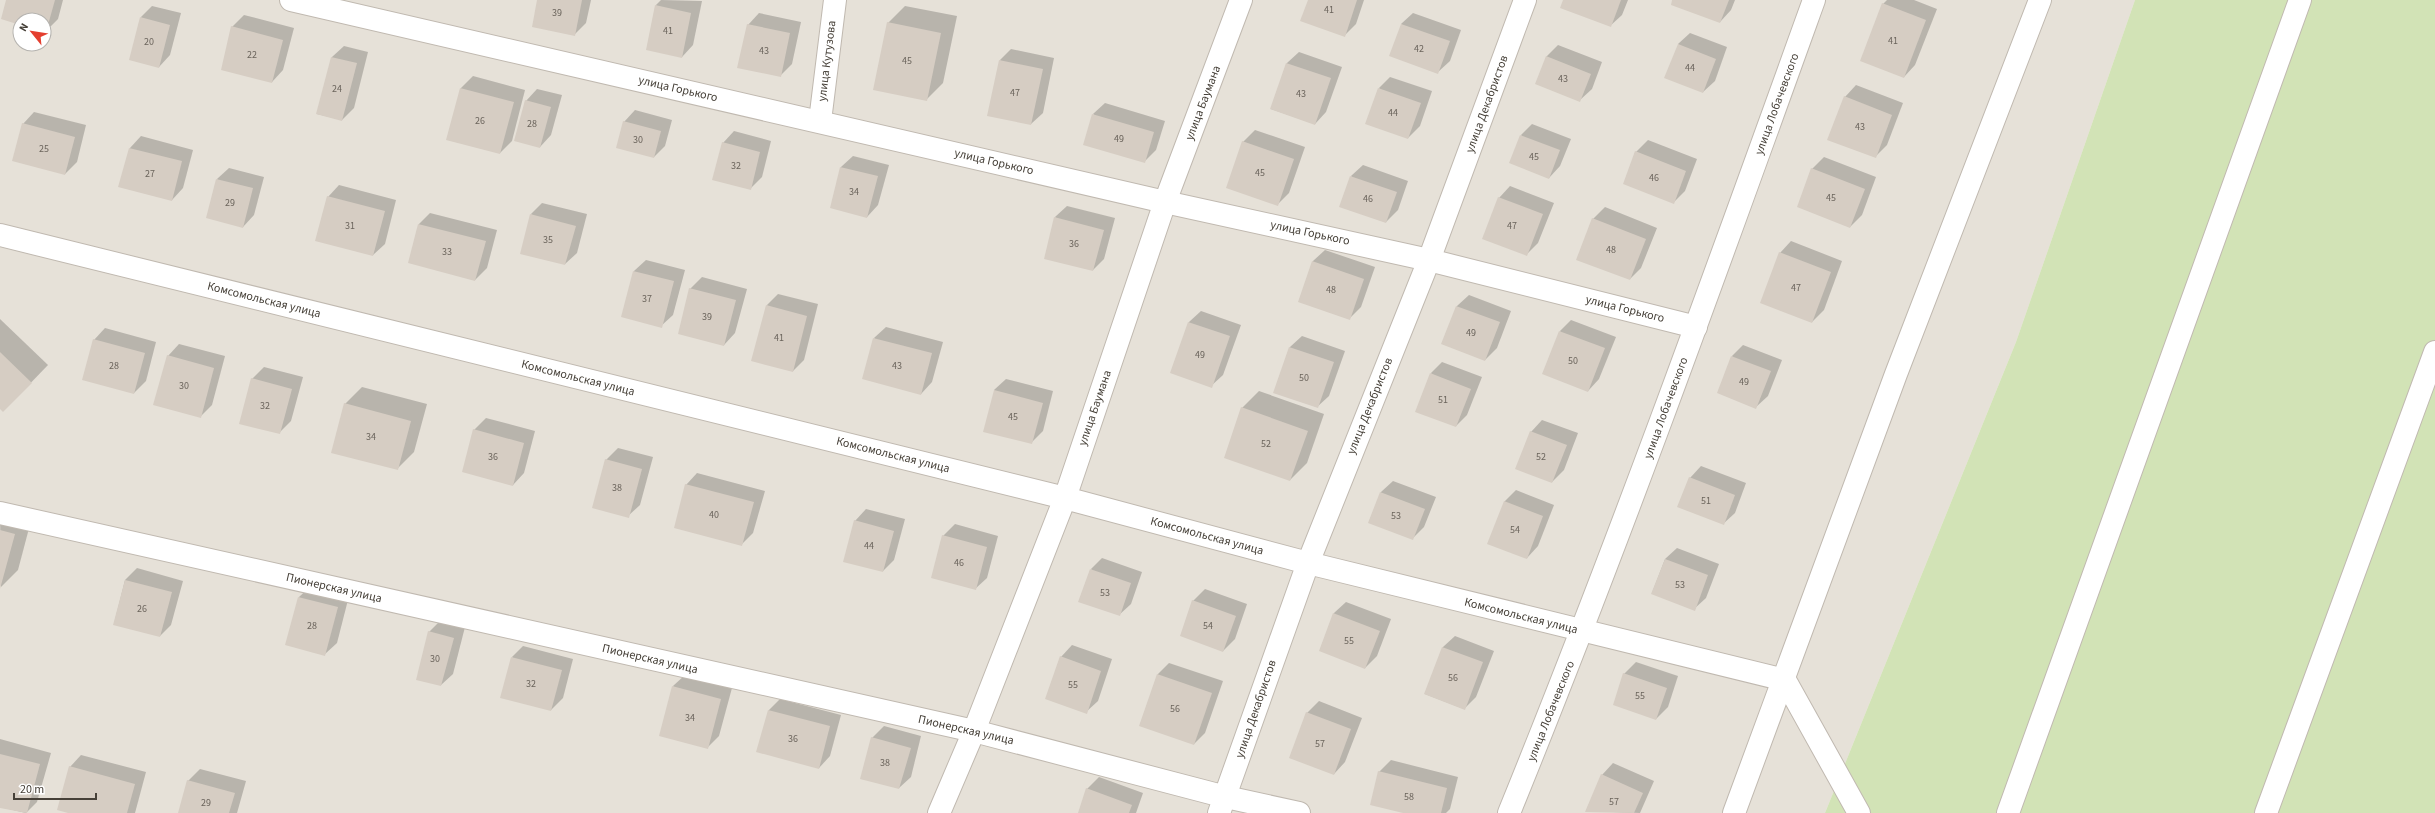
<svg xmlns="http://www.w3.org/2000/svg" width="2435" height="813" viewBox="0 0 2435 813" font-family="'Source Sans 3',sans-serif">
	<rect width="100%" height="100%" fill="#f3efe9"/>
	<path fill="#e6e1d8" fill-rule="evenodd" d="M 0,0 L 2135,0 L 2016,342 L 1825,813 L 0,813 ZM 20,20 L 44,20 L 44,44 L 20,44 Z"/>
	<polygon fill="#d2e3b6" points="2135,0 2435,0 2435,813 1825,813 2016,342"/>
	<g fill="#0003">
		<polygon points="7,0 63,0 58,19 46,31 44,30 44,20 20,20 20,24"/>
		<polygon points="538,0 591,0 586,23 575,34"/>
		<polygon points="661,0 702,1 693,45 682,57 656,5"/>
		<polygon points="1309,0 1364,0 1356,24 1345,35"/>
		<polygon points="1564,0 1628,0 1622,15 1610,26"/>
		<polygon points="1674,0 1735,0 1731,10 1720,22"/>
		<polygon points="1887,0 1914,0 1937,9 1915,65 1904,77 1883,4"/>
		<polygon points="152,6 181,13 170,55 159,67 141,17"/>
		<polygon points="905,6 957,16 943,83 926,100 888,23"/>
		<polygon points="759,13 801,22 792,64 780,76 748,25"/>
		<polygon points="1413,13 1461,30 1450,61 1438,72 1401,24"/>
		<polygon points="244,15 294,28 283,70 272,82 232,27"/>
		<polygon points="1690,33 1727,47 1715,81 1703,92 1678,44"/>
		<polygon points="1558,45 1602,62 1592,89 1580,100 1546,57"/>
		<polygon points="344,46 368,52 354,108 342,120 317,114 332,57"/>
		<polygon points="1011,49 1054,58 1043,113 1031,124 1000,60"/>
		<polygon points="1299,52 1342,67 1326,112 1315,124 1271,109 1287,63"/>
		<polygon points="473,76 525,90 512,141 500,153 447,139 461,88"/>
		<polygon points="1390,77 1432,91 1420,126 1408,138 1379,88"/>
		<polygon points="1856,85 1903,103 1887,145 1875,157 1845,97"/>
		<polygon points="537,89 562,95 551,135 540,147 526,101"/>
		<polygon points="1105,103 1165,121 1156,150 1144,162 1093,114"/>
		<polygon points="635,110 672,120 665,146 654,157 624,122"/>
		<polygon points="34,112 86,125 77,162 65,174 23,124"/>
		<polygon points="1532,124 1571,139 1560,166 1549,178 1521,135"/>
		<polygon points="1255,130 1305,147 1289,193 1277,205 1243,142"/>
		<polygon points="734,131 771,141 762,177 750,189 723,143"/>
		<polygon points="141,136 193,150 183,188 172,200 120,186 130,148"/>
		<polygon points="1648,140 1697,159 1685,191 1673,203 1636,152"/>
		<polygon points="853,156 889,165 878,205 867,217 831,207 841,167"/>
		<polygon points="1824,157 1876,177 1862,215 1850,227 1812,169"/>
		<polygon points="1363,165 1408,181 1398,210 1386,222 1351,176"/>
		<polygon points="229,168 264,177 254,215 243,227 217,179"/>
		<polygon points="339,185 396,200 385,244 373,255 328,197"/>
		<polygon points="1510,186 1554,203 1538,243 1526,255 1499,198"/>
		<polygon points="542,203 587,214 577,253 565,264 531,214"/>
		<polygon points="1067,206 1115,218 1104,259 1093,270 1055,217"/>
		<polygon points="1605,207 1657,228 1641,268 1630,279 1593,219"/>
		<polygon points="430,213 497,230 487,268 475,280 409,262 419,224"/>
		<polygon points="1791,241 1842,261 1824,310 1812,322 1780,253"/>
		<polygon points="1325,250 1375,267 1361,307 1349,319 1299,301 1313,261"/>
		<polygon points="646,260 685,270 673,315 661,326 623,316 634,271"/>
		<polygon points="702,277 747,289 735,333 724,345 690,289"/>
		<polygon points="778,294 818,304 804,360 793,371 767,305"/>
		<polygon points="1469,295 1511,311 1497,348 1485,360 1443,344 1457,306"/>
		<polygon points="1201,311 1241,325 1223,375 1211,386 1171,372 1189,322"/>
		<polygon points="0,319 48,365 20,394 0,408"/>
		<polygon points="1571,320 1616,337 1599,379 1588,391 1560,331"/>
		<polygon points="886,327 943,342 932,382 921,394 874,338"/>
		<polygon points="105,328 156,342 146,381 134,393 94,340"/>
		<polygon points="1302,336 1345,351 1329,396 1317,407 1275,392 1290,347"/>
		<polygon points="179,344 225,356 212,405 201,416 168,356"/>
		<polygon points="1743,345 1782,360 1768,396 1756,407 1732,356"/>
		<polygon points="1442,362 1482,377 1467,415 1456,426 1431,373"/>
		<polygon points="264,367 303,377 291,421 279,433 252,379"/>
		<polygon points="1006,379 1053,391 1043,431 1031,443 994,390"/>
		<polygon points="362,387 427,404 414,452 397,469 345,404"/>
		<polygon points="1259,391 1324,414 1307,463 1290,480 1242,408"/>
		<polygon points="486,418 535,431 524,473 513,485 474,430"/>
		<polygon points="1542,420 1578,433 1564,470 1552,482 1531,432"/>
		<polygon points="618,448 653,457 640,505 628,516 606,460"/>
		<polygon points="1701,466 1746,483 1735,513 1723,524 1690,478"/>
		<polygon points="697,473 765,491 753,533 742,544 686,485"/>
		<polygon points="1393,481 1436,497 1424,527 1413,538 1369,522 1381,492"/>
		<polygon points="1516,490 1554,505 1538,546 1527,558 1504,502"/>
		<polygon points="0,509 32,517 18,570 1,587"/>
		<polygon points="866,509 905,519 894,560 883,571 855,521"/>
		<polygon points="955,524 998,536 987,578 975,589 943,536"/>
		<polygon points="1677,548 1719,564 1706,598 1694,609 1652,593 1665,559"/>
		<polygon points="1102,558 1142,572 1131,604 1119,615 1091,569"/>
		<polygon points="137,568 183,581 171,625 160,636 114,624 125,580"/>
		<polygon points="311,586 349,596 337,643 325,654 299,597"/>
		<polygon points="1205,589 1247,604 1235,639 1223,651 1193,601"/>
		<polygon points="1346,602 1391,619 1377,656 1365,668 1320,650 1334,613"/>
		<polygon points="441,620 465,627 453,674 441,685 429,632"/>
		<polygon points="1455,636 1494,651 1476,697 1464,709 1425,694 1443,647"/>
		<polygon points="1072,645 1112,659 1098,701 1086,712 1061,657"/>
		<polygon points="523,646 573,659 563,698 551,710 512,657"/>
		<polygon points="1636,662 1678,676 1668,707 1656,719 1624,674"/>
		<polygon points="1169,663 1223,681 1205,733 1194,744 1140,725 1158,674"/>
		<polygon points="685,675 732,688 719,736 707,748 673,686"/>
		<polygon points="780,699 841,715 830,756 819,768 758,751 769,710"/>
		<polygon points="1319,701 1362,718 1345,762 1334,774 1307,713"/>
		<polygon points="884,726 921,736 911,777 899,788 872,738"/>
		<polygon points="0,739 51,753 37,802 26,813 0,807"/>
		<polygon points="81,755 146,772 135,813 72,813 70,767"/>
		<polygon points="1391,760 1458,777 1450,809 1446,813 1407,813 1379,772"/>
		<polygon points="1613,763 1654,781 1640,813 1586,811 1602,775"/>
		<polygon points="200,769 246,781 237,813 179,813 188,781"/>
		<polygon points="1099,777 1143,793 1136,813 1079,813 1087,789"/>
	</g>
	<g fill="#d6cdc3">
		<polygon points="6,0 55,0 46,32 44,31 44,20 20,20 20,25 1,19"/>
		<polygon points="537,0 582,0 575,36 532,27"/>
		<polygon points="1308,0 1357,0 1345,37 1300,21"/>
		<polygon points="1563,0 1621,0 1611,27 1560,8"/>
		<polygon points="1672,0 1729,0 1720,23 1671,5"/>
		<polygon points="1882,3 1926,20 1904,78 1860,61"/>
		<polygon points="655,5 691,13 682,58 646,50"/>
		<polygon points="140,17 170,25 159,68 129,60"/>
		<polygon points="887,22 941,33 927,101 873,90"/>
		<polygon points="747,24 790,33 781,77 737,68"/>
		<polygon points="1401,24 1450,41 1438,74 1389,56"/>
		<polygon points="231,26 283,40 272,83 221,70"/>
		<polygon points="1678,44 1716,59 1703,93 1664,78"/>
		<polygon points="1546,56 1591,74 1580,102 1535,84"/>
		<polygon points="331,57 357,63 342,121 316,114"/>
		<polygon points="999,60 1043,69 1031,125 987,116"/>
		<polygon points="1286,63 1331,78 1315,125 1270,109"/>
		<polygon points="460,88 514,102 500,154 446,140"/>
		<polygon points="1378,88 1421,103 1408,139 1365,124"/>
		<polygon points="1844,96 1892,115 1876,158 1827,140"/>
		<polygon points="525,100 551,107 540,148 514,141"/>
		<polygon points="1092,114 1154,132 1145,163 1083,145"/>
		<polygon points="623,121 661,131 654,158 616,148"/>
		<polygon points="22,123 75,137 65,175 12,161"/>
		<polygon points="1520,135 1560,150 1549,179 1509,163"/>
		<polygon points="1242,141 1294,159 1278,206 1226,188"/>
		<polygon points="722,142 760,152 751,190 712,180"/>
		<polygon points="129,148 182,161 172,201 118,187"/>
		<polygon points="1635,151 1686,171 1674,204 1623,184"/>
		<polygon points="840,167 878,176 867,218 830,208"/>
		<polygon points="1811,168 1865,189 1850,228 1797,207"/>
		<polygon points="1350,176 1397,192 1386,223 1339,207"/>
		<polygon points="216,179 253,188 243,228 206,218"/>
		<polygon points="327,196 385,211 373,256 315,241"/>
		<polygon points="1498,197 1543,214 1527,256 1482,239"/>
		<polygon points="530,214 576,226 565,265 520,254"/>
		<polygon points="1054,217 1104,230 1093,271 1044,259"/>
		<polygon points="1592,218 1646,239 1630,280 1576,260"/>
		<polygon points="418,224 486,241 475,281 408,263"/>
		<polygon points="1779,252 1831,272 1812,323 1760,303"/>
		<polygon points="1312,261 1364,279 1350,320 1298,302"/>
		<polygon points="633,271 674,281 662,328 621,317"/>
		<polygon points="689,288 736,300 724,346 678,334"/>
		<polygon points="766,305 807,316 793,372 751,361"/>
		<polygon points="1456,306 1500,322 1485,361 1441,344"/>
		<polygon points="1188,322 1230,336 1212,388 1170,373"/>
		<polygon points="1559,331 1605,348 1588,392 1542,374"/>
		<polygon points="873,338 932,353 921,395 862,379"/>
		<polygon points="93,339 145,353 134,394 82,380"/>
		<polygon points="1289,347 1334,362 1318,408 1273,393"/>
		<polygon points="0,352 32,383 3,412 0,409"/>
		<polygon points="167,355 214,368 201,418 153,405"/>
		<polygon points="1731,356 1771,371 1756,409 1717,393"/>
		<polygon points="1430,373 1471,389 1456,427 1415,412"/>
		<polygon points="251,378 292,389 280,434 239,424"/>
		<polygon points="994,390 1043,403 1032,444 983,432"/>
		<polygon points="344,403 411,421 398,470 331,453"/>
		<polygon points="1241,407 1308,431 1290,481 1224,458"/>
		<polygon points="473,429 524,443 513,486 462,472"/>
		<polygon points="1530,431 1567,445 1552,483 1515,469"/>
		<polygon points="605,459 642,469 629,518 592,508"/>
		<polygon points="1689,477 1735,495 1724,525 1677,507"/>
		<polygon points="685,484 754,502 742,546 674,528"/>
		<polygon points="1380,492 1425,509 1413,540 1368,523"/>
		<polygon points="1504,501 1543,516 1527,559 1487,544"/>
		<polygon points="854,520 894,531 883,572 843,562"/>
		<polygon points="0,530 15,534 0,589"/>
		<polygon points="942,535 987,547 976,590 931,578"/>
		<polygon points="1665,559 1708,575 1695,611 1651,594"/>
		<polygon points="1090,569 1131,583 1120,616 1078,602"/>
		<polygon points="125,580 172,592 160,637 113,625"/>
		<polygon points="298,597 338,607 325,656 285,645"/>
		<polygon points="1192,600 1236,616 1223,652 1180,636"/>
		<polygon points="1333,613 1380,631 1365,669 1319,651"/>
		<polygon points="428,631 454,638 441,686 416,680"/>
		<polygon points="1442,647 1483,662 1465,710 1424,694"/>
		<polygon points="1060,656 1101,671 1087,714 1045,699"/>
		<polygon points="511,657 562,670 551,711 500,698"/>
		<polygon points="1623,673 1667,688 1656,720 1613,705"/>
		<polygon points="1157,674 1212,693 1194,745 1139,726"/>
		<polygon points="672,686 721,699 708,749 659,736"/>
		<polygon points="768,710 830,726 819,769 756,752"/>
		<polygon points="1306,712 1351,729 1334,775 1289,758"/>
		<polygon points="871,737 911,748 899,789 860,779"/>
		<polygon points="0,754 40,764 27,813 0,808"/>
		<polygon points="69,766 135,784 127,813 68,813 57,810"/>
		<polygon points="1378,771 1447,788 1441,813 1403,813 1370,805"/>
		<polygon points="1601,774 1643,793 1634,813 1585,812"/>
		<polygon points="187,780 235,793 229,813 178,813"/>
		<polygon points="1086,788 1132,805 1129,813 1078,813"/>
	</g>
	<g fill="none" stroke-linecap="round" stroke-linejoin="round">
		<defs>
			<g id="minor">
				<polyline points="291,0 1165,202 1429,260 1696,327"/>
				<polyline points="820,121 835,0"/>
				<polyline points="0,235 1065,498 1308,563 1785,680 1859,813"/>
				<polyline points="0,513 974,731 1226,797 1299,813"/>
				<polyline points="939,813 974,731 1065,498 1165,202 1241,0"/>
				<polyline points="1219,813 1308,563 1429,260 1525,0"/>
				<path d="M 1509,813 C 1618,545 1716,272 1814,0"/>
				<polyline points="1734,813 1896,374 2040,0"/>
				<polyline points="2008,813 2300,0"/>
				<polyline points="2266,813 2435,352"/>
			</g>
		</defs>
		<use href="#minor" stroke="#c0b9b0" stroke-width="24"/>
		<use href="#minor" stroke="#fff" stroke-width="22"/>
	</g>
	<g text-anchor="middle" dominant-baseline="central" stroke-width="3.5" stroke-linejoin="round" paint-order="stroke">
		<g font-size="10" fill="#6a635b">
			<text x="1329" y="10">41</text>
			<text x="557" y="13">39</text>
			<text x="668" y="31">41</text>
			<text x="1893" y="41">41</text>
			<text x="149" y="42">20</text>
			<text x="1419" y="49">42</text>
			<text x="764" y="51">43</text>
			<text x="252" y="55">22</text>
			<text x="907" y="61">45</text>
			<text x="1690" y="68">44</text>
			<text x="1563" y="79">43</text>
			<text x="337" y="89">24</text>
			<text x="1015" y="93">47</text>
			<text x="1301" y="94">43</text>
			<text x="1393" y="113">44</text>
			<text x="480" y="121">26</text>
			<text x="532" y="124">28</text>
			<text x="1860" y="127">43</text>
			<text x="1119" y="139">49</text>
			<text x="638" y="140">30</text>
			<text x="44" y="149">25</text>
			<text x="1534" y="157">45</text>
			<text x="736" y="166">32</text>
			<text x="1260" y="173">45</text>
			<text x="150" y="174">27</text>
			<text x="1654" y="178">46</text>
			<text x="854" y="192">34</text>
			<text x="1831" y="198">45</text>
			<text x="1368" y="199">46</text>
			<text x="230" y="203">29</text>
			<text x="350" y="226">31</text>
			<text x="1512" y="226">47</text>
			<text x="548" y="240">35</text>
			<text x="1074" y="244">36</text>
			<text x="1611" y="250">48</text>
			<text x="447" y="252">33</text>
			<text x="1796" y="288">47</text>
			<text x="1331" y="290">48</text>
			<text x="647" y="299">37</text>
			<text x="707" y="317">39</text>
			<text x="1471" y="333">49</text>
			<text x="779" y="338">41</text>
			<text x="1200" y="355">49</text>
			<text x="1573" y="361">50</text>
			<text x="114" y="366">28</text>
			<text x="897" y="366">43</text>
			<text x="1304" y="378">50</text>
			<text x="1744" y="382">49</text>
			<text x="184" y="386">30</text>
			<text x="1443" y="400">51</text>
			<text x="265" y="406">32</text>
			<text x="1013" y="417">45</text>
			<text x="371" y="437">34</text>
			<text x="1266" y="444">52</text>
			<text x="493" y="457">36</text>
			<text x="1541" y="457">52</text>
			<text x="617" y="488">38</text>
			<text x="1706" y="501">51</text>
			<text x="714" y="515">40</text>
			<text x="1396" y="516">53</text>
			<text x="1515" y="530">54</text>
			<text x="869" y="546">44</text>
			<text x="959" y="563">46</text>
			<text x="1680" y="585">53</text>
			<text x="1105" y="593">53</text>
			<text x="142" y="609">26</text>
			<text x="312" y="626">28</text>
			<text x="1208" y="626">54</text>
			<text x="1349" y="641">55</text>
			<text x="435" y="659">30</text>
			<text x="1453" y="678">56</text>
			<text x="531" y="684">32</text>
			<text x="1073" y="685">55</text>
			<text x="1640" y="696">55</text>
			<text x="1175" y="709">56</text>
			<text x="690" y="718">34</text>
			<text x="793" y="739">36</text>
			<text x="1320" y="744">57</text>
			<text x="885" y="763">38</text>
			<text x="1409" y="797">58</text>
			<text x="1614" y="802">57</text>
			<text x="206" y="803">29</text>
		</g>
		<g font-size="12" fill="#464038" stroke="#fff">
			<text transform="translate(827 61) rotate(-83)">улица Кутузова</text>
			<text transform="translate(678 89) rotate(13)">улица Горького</text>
			<text transform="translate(1203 103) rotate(-69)">улица Баумана</text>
			<text transform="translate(1487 104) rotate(-70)">улица Декабристов</text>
			<text transform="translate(1777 104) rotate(-70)">улица Лобачевского</text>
			<text transform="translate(994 162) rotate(13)">улица Горького</text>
			<text transform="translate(1310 233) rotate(12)">улица Горького</text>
			<text transform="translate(264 300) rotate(14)">Комсомольская улица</text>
			<text transform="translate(1625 309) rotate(14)">улица Горького</text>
			<text transform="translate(578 378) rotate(14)">Комсомольская улица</text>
			<text transform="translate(1370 406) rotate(-68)">улица Декабристов</text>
			<text transform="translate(1095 408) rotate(-71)">улица Баумана</text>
			<text transform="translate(1666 408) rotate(-70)">улица Лобачевского</text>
			<text transform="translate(893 455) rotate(14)">Комсомольская улица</text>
			<text transform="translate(1207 536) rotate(15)">Комсомольская улица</text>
			<text transform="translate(334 588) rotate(13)">Пионерская улица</text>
			<text transform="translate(1521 616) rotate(14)">Комсомольская улица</text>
			<text transform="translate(650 659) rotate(13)">Пионерская улица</text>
			<text transform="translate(1256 709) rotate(-71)">улица Декабристов</text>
			<text transform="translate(1551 711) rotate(-68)">улица Лобачевского</text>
			<text transform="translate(966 730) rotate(13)">Пионерская улица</text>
		</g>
	</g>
	<g transform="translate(32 32) rotate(300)"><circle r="19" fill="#ffffff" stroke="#b5b3af"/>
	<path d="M0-3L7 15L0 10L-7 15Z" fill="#e43f2f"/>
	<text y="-6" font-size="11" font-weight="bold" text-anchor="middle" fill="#464038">N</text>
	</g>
	<path d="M14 793v6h82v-6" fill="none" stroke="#464038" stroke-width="2"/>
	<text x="20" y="793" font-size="12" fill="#464038" stroke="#ffffff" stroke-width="3" paint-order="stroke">20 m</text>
</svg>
